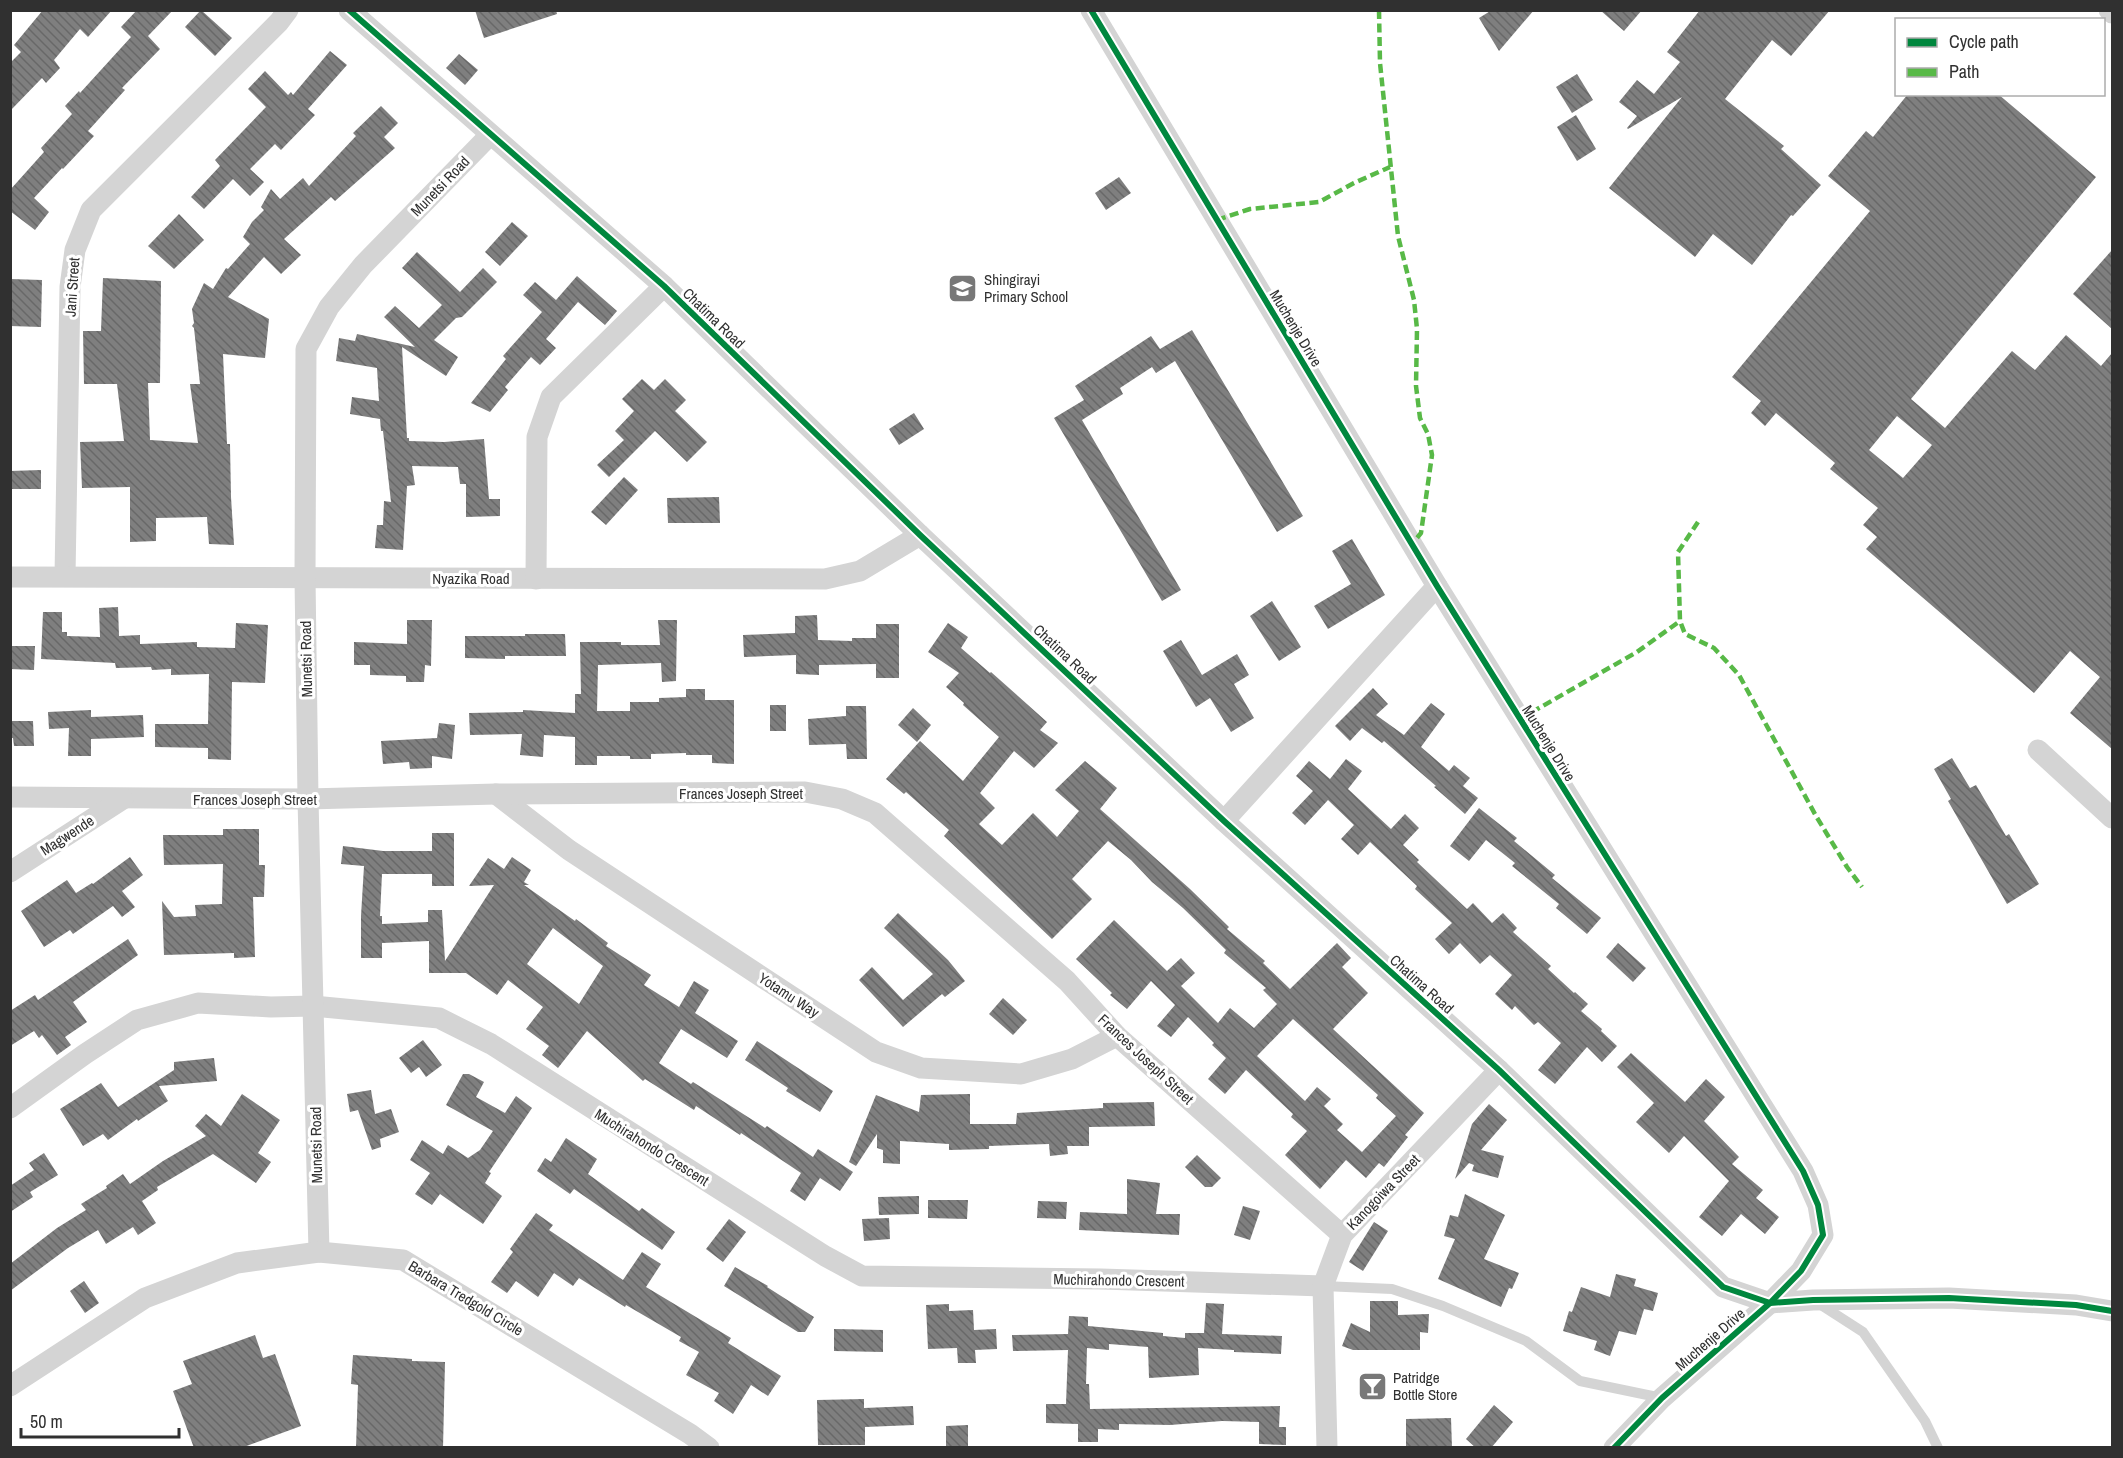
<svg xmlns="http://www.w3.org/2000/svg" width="2123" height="1458" viewBox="0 0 2123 1458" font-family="'Archivo Narrow',sans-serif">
	<defs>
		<pattern id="building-back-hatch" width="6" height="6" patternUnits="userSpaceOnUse" patternTransform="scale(1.5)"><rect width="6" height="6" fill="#7f7f7f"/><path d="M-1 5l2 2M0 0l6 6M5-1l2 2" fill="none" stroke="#686868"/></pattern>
	</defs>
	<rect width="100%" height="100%" fill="#fff"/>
	<g fill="url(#building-back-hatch)" fill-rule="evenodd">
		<polygon points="43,10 112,10 88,37 80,29 54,60 60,68 46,83 42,78 10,111 10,63 21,52 14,45"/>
		<polygon points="137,10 173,10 148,36 160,49 122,88 125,90 88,131 94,136 63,169 62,168 34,198 49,212 35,230 10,211 10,190 44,152 41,148 72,114 65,106 79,91 80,93 131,37 121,27"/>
		<polygon points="201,10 232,38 215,56 185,27"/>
		<polygon points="475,10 556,10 557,14 484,38"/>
		<polygon points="1492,10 1534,10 1499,51 1479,18"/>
		<polygon points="1600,10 1642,10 1624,31"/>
		<polygon points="1700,10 1830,10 1791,56 1772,40 1725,99 1784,146 1781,149 1821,185 1793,216 1791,215 1752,265 1713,234 1695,257 1609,188 1682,97 1628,129 1627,128 1637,116 1619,102 1637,80 1654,94 1680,62 1667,52"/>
		<polygon points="330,51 347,65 308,109 315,115 281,150 275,144 250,169 264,182 250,196 233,179 204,209 191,197 220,166 215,160 266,107 248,89 265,71 288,95 291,92 293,95"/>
		<polygon points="459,54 478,70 465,85 446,68"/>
		<polygon points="1577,74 1593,100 1572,113 1556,87"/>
		<path d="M 1908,94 L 1998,94 L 2096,177 L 1911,399 L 1945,428 L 2012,351 L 2035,370 L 2066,335 L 2101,366 L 2112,353 L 2112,749 L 2070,713 L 2100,677 L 2070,651 L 2034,693 L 1866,549 L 1877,537 L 1863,525 L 1878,508 L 1830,469 L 1835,463 L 1776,413 L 1765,426 L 1751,413 L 1761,401 L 1732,377 L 1870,211 L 1828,176 L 1866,131 L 1873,137 ZM 1897,416 L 1932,445 L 1903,478 L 1869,450 Z"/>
		<polygon points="381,106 398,123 384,137 395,148 335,201 331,197 284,239 301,255 281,274 264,257 228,297 269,319 265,358 223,354 227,444 230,444 231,497 234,545 209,544 207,517 156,518 156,541 130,542 130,487 82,488 80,442 124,441 117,384 84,384 83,331 101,331 103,278 161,281 160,383 148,383 150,440 198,443 190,384 200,384 194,328 192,326 194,323 192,309 204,283 213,289 226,268 228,269 250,244 243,237 252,222 264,210 261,207 271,189 280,199 303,178 309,186 356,136 353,133"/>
		<polygon points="1576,115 1596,149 1577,161 1557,127"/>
		<polygon points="1119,177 1131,193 1106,210 1095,193"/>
		<polygon points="179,214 204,240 174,269 148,246"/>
		<polygon points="512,222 528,236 500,266 485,252"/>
		<polygon points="2112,250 2112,329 2073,294"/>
		<polygon points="417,252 460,292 483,268 497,282 462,317 456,318 434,340 458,357 446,376 402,347 407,438 409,438 409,441 444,442 484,439 489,499 500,499 500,516 466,517 466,484 460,484 458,467 412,466 415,485 407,486 403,550 375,548 377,525 383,525 384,501 391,502 383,431 381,431 380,419 350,414 352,397 379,401 377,368 336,361 339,338 355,341 357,334 415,347 384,317 395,306 419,328 442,305 402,268"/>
		<polygon points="577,276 617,311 605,325 578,302 546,339 556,348 540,365 531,357 505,387 508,390 490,412 471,403 506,359 503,356 542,312 523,295 535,282 556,300"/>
		<polygon points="10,279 42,280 41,327 10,326"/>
		<polygon points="1192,330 1303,516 1277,532 1175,361 1156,373 1152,367 1120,388 1123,394 1082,420 1181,590 1162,601 1054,418 1084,400 1075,386 1151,336 1160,349"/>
		<polygon points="642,379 654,390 665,379 686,400 675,411 707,442 687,462 655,431 609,477 597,465 624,440 615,431 634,411 622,399"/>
		<polygon points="914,413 924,429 899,445 889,429"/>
		<polygon points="41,470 41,489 10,489 10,471"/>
		<polygon points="624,477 638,490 606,525 591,512"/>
		<polygon points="719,497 720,523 668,523 667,498"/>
		<polygon points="1352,539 1385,595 1328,629 1314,606 1351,584 1332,551"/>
		<polygon points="1272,601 1301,647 1279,661 1250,616"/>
		<polygon points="118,607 119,636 140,635 140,644 197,642 197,647 235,648 236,623 268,625 265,683 232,682 231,760 208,759 208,748 155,747 155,724 208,724 209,674 171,675 171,669 152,670 151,667 116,668 115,663 41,659 43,612 62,612 62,632 67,632 67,636 100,637 99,608"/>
		<polygon points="817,615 818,640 852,641 852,638 876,638 876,624 899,624 899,678 876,678 876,664 819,665 819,675 796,674 796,655 744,657 743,635 795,633 795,616"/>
		<polygon points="407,620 432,620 431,666 425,665 424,682 406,682 406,676 370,675 370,665 354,665 354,642 407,644"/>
		<polygon points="658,620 677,620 676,681 662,682 661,663 598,665 597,711 630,711 630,702 659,702 659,698 686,697 686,689 705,689 705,700 734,700 734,764 712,763 712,755 686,755 686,753 651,754 651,759 630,759 630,756 597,756 597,765 575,765 575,737 544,735 543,757 520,755 522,734 470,735 469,713 523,712 523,710 575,713 575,694 581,694 580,642 621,642 621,645 660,645"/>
		<path d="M 948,623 L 968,637 L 961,648 L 990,673 L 991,672 L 1047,722 L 1040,730 L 1058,743 L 1034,768 L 1014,751 L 980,793 L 995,808 L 979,824 L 1002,845 L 1033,813 L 1057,837 L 1079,811 L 1055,790 L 1085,761 L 1117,788 L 1100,809 L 1190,889 L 1229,927 L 1227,929 L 1265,961 L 1263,963 L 1290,989 L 1337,943 L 1351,958 L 1342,967 L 1368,993 L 1333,1029 L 1424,1113 L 1405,1135 L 1408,1137 L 1384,1167 L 1379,1163 L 1366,1178 L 1346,1160 L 1320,1189 L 1285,1155 L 1307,1131 L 1291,1117 L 1293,1114 L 1246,1070 L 1225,1094 L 1208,1079 L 1226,1058 L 1212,1045 L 1214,1043 L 1188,1017 L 1171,1037 L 1157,1026 L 1175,1005 L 1151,981 L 1127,1009 L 1110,995 L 1112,993 L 1076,959 L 1114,920 L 1167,971 L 1181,958 L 1195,973 L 1181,986 L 1218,1023 L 1230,1008 L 1254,1028 L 1277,1004 L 1263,990 L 1266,988 L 1224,953 L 1226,950 L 1183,908 L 1152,882 L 1131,860 L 1108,841 L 1072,879 L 1092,899 L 1052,939 L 944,836 L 949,830 L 906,792 L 904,794 L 886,779 L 920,741 L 963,781 L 999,737 L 963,705 L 964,703 L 946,687 L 959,673 L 928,652 ZM 1293,1019 L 1378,1095 L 1376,1098 L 1396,1116 L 1362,1152 L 1337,1130 L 1343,1124 L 1324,1106 L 1331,1099 L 1317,1087 L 1305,1101 L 1257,1056 Z"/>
		<polygon points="525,634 565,634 566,656 505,656 505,659 465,658 465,636 525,636"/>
		<polygon points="1181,640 1202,675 1237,654 1249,675 1234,684 1254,718 1231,732 1210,698 1196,707 1163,651"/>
		<polygon points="10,646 35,646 34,670 10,669"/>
		<polygon points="1373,688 1388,704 1376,715 1404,735 1431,703 1445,714 1421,747 1449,771 1454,765 1470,778 1463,786 1478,798 1465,814 1434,787 1436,786 1384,741 1382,743 1362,728 1350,741 1335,726"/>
		<rect x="770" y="705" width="16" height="26"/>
		<polygon points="846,706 866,706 867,759 847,759 846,744 809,745 808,719 846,716"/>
		<polygon points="913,708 931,725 917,742 898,725"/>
		<polygon points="91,710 91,717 143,715 144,737 91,739 91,756 68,756 69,728 49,729 48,712"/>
		<polygon points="10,721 33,721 34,746 14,746 13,738 10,738"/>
		<polygon points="439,723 455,725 452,759 432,756 432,768 410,769 409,762 383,764 381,741 437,738"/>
		<polygon points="1952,758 1970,788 1976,785 2006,836 2009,834 2039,884 2007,904 1948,801 1951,799 1934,769"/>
		<polygon points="1346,759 1362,771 1348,789 1391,829 1405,814 1419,828 1403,845 1419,860 1417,862 1467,909 1473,903 1492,923 1503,913 1517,928 1513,932 1551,966 1548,969 1574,993 1575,992 1588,1004 1581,1011 1602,1029 1601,1031 1617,1046 1602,1062 1587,1047 1555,1084 1538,1070 1561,1043 1538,1022 1534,1025 1515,1006 1512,1010 1495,994 1512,975 1490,955 1480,964 1460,943 1449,954 1435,939 1452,923 1415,889 1417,886 1370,842 1358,855 1341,839 1354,825 1328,800 1305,825 1292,813 1313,791 1296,776 1309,761 1330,779"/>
		<polygon points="1479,808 1517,838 1514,841 1555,875 1552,878 1601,918 1587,934 1556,908 1559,904 1512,866 1515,863 1486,840 1469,861 1450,846"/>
		<polygon points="223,829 259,829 259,865 265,865 264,897 253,897 255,957 234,958 234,953 164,955 162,901 174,917 196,916 195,905 222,904 223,864 164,865 163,835 223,835"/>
		<path d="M 432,833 L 454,833 L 454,886 L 432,886 L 432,874 L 382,874 L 380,916 L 382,916 L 382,924 L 428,922 L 428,910 L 442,910 L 445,961 L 494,885 L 469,886 L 488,858 L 504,869 L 512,857 L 531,870 L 524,882 L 529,885 L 524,885 L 575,921 L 576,919 L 608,943 L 606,946 L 651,975 L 644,985 L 679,1007 L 694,981 L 709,990 L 695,1013 L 738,1041 L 727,1058 L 681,1029 L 659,1063 L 691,1084 L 693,1082 L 765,1128 L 767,1126 L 813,1157 L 818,1149 L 853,1172 L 840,1191 L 820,1178 L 805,1201 L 790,1191 L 801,1173 L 741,1133 L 740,1135 L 696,1106 L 694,1110 L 645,1079 L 643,1081 L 587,1031 L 558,1068 L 542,1055 L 549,1046 L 526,1029 L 543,1007 L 508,980 L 497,995 L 466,973 L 429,973 L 429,941 L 382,943 L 382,958 L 361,958 L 361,916 L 364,866 L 341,864 L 343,846 L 383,851 L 432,851 ZM 553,928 L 603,966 L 579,1004 L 527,964 Z"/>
		<polygon points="130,857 143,875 122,891 135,907 122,917 113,906 73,934 70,930 44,947 21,911 67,880 76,893 92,883 93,884"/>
		<polygon points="898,913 948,960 965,981 945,997 942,994 903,1027 859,980 872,967 903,1000 933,974 884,928"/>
		<polygon points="128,939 138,955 73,1002 87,1022 65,1037 71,1045 57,1055 42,1035 39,1038 34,1031 10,1046 10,1011 35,995 38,1000"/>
		<polygon points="1618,943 1646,968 1633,982 1606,957"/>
		<polygon points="1003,998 1027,1020 1013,1035 989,1014"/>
		<polygon points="423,1040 442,1065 426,1077 419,1067 411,1073 399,1058"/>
		<polygon points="757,1041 833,1091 820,1112 786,1091 788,1088 745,1060"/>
		<polygon points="1631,1053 1685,1102 1706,1079 1725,1097 1704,1121 1739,1157 1732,1164 1763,1190 1756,1198 1779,1217 1765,1234 1741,1214 1722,1236 1699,1217 1729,1181 1684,1136 1669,1153 1636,1122 1654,1103 1617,1067"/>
		<polygon points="214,1058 217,1081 159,1086 168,1101 138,1121 137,1119 108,1140 103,1134 83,1146 60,1109 101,1083 118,1107 174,1070 174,1062"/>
		<polygon points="463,1074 469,1074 484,1082 476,1097 505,1113 516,1096 532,1108 489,1172 491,1173 485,1183 502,1196 483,1224 440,1194 432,1205 415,1194 430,1173 410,1160 422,1140 443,1154 448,1145 468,1158 480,1150 493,1131 446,1105"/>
		<polygon points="371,1090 375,1114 391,1109 399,1132 380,1139 381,1147 372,1150 358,1110 350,1112 347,1094"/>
		<polygon points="242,1094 280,1120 258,1153 271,1162 256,1183 213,1154 157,1187 158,1190 142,1201 156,1223 138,1235 133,1227 106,1244 98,1230 68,1248 10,1291 10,1264 57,1228 86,1210 81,1204 107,1188 106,1186 123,1174 130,1184 163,1161 206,1136 195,1126 206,1114 221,1126"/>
		<polygon points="970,1094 970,1124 1016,1124 1017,1113 1103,1108 1103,1103 1154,1102 1155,1126 1089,1127 1089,1146 1067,1146 1068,1154 1050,1156 1049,1144 989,1146 989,1149 949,1150 949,1144 900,1141 900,1164 883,1163 883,1150 877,1148 877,1134 856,1166 849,1162 876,1095 919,1112 921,1095"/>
		<polygon points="1489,1104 1507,1120 1481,1150 1504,1156 1498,1178 1472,1171 1474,1165 1469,1163 1455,1179 1472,1124"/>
		<polygon points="566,1138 597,1159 588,1174 639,1211 642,1208 675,1232 662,1250 574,1189 570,1194 537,1171 545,1158 551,1162"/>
		<polygon points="44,1153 58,1175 30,1192 33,1197 10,1212 10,1186 34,1170 29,1163"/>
		<polygon points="1197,1155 1221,1178 1212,1187 1205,1187 1185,1167"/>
		<polygon points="1127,1179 1160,1183 1156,1214 1180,1214 1179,1235 1079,1230 1080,1212 1127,1214"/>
		<polygon points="1465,1194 1505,1215 1484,1259 1519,1273 1512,1289 1509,1288 1501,1307 1438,1279 1455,1239 1444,1236 1450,1215 1458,1217"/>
		<polygon points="919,1196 919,1214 879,1215 878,1197"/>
		<polygon points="928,1200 968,1200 967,1219 928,1218"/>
		<polygon points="1038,1201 1067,1202 1066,1219 1037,1218"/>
		<polygon points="1243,1206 1260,1211 1250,1240 1234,1235"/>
		<polygon points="536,1213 553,1225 549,1230 623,1280 642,1252 661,1264 646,1287 731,1338 728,1343 781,1376 768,1396 751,1385 733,1414 714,1401 719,1393 686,1375 699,1352 679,1341 681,1337 626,1305 625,1307 579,1278 573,1286 554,1273 538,1297 516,1281 507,1293 491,1282 513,1252 510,1249"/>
		<polygon points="889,1218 890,1239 864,1241 862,1219"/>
		<polygon points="729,1219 746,1232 723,1262 706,1249"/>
		<polygon points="1374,1222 1388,1231 1363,1271 1349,1262"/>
		<polygon points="735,1267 768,1286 767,1287 814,1317 805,1332 798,1332 724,1286"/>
		<polygon points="1616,1274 1636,1279 1634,1286 1658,1293 1653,1311 1644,1309 1636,1335 1619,1331 1610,1356 1594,1350 1597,1341 1563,1331 1569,1311 1572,1312 1581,1287 1610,1297"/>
		<polygon points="84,1281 99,1303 85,1313 70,1291"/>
		<polygon points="1370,1301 1398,1301 1398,1315 1429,1314 1428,1333 1420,1332 1420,1350 1353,1350 1342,1346 1351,1323 1370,1332"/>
		<polygon points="1206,1303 1224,1304 1222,1334 1282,1336 1281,1354 1234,1352 1234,1350 1198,1348 1199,1375 1149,1378 1148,1347 1109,1344 1109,1350 1087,1348 1086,1384 1089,1384 1090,1409 1280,1406 1279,1427 1286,1427 1286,1445 1259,1444 1259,1422 1222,1421 1170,1425 1119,1424 1119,1430 1098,1429 1098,1442 1078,1442 1078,1424 1046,1423 1046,1404 1066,1404 1068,1350 1013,1351 1012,1335 1068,1334 1069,1316 1088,1317 1088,1326 1163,1333 1163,1336 1185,1338 1185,1333 1204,1333"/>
		<polygon points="949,1304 949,1311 973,1310 974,1330 996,1329 997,1349 975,1350 976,1363 958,1363 957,1348 928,1349 926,1305"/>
		<polygon points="834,1329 883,1330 883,1352 834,1351"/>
		<polygon points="255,1335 263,1358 275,1354 301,1426 241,1448 194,1448 173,1391 192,1384 183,1361"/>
		<polygon points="353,1355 412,1359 412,1361 445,1362 443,1448 356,1448 358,1385 351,1384"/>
		<polygon points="864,1399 864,1408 913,1406 914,1425 865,1427 865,1445 818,1445 817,1400"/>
		<polygon points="1494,1405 1513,1422 1491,1448 1476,1448 1466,1439"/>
		<polygon points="1451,1418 1452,1448 1406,1448 1406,1419"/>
		<polygon points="968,1425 968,1447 946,1447 946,1426"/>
	</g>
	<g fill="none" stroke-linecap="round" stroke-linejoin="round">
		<g stroke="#d4d4d4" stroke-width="10">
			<polyline points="1323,1286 1392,1289 1443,1306 1526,1341 1580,1381 1662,1398"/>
			<polyline points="1818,1303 1863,1332 1925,1421 1938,1448"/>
		</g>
		<g stroke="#d4d4d4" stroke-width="21">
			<polyline points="349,10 664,286 920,535 1224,821 1499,1070 1723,1287 1770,1303 1813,1300 1949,1298 2076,1305 2112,1311"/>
			<polyline points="1091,10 1437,586 1803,1171 1818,1205 1823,1235 1801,1271 1770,1303 1662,1398 1614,1448"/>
			<polyline points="2109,10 2112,13"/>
			<polyline points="65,576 70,287 75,250 91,210 279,22 288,10"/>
			<polyline points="10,577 825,579 860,571 920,535"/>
			<polyline points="536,579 537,437 551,397 664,286"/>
			<polyline points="2038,750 2112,818"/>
			<polyline points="496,794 569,850 876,1052 921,1068 1021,1074 1072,1059 1117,1036"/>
			<polyline points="10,797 308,799 496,794 805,792 842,799 875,813 1067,981 1117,1036 1342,1235"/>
			<polyline points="1224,821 1437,586"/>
			<polyline points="10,872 123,799"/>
			<polyline points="10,1108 85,1054 137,1020 198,1003 271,1007 313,1006 439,1018 491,1044 825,1256 862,1276 1101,1279 1323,1286"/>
			<polyline points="319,1252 308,799 305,577 306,349 329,307 363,265 490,135"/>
			<polyline points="10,1386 145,1298 237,1263 319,1252 403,1260 690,1434 709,1448"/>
			<polyline points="1327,1448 1323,1286 1342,1235 1499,1070"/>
		</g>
		<g stroke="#58b947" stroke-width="4.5" stroke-dasharray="9 4.5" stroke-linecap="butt">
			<polyline points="1379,10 1380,63 1398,236 1414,300 1417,329 1416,386 1420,418 1428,434 1432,455 1421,533 1412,544"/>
			<polyline points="1217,220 1250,209 1319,202 1354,183 1390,167"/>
			<polyline points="1698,522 1678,552 1680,621 1685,634 1714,648 1739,675 1816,816 1847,867 1862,887"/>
			<polyline points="1520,719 1637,652 1680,621"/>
		</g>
		<defs>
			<g id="cycleway">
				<polyline points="349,10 664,286 920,535 1224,821 1499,1070 1723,1287 1770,1303 1813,1300 1949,1298 2076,1305 2112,1311"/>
				<polyline points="1091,10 1437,586 1803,1171 1818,1205 1823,1235 1801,1271 1770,1303 1662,1398 1614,1448"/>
			</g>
		</defs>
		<use href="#cycleway" stroke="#fff" stroke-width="10"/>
		<use href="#cycleway" stroke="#00873e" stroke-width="6"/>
	</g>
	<defs>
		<symbol id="school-square" viewBox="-11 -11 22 22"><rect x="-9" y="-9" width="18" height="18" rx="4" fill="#787878" stroke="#fff"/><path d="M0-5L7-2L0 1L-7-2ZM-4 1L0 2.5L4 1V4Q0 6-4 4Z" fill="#fff"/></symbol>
		<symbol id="bar-square" viewBox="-11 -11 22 22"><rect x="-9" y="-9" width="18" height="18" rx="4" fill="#787878" stroke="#fff"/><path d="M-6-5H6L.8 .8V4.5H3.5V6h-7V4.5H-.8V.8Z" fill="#fff"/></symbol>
	</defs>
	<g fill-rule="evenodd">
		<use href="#school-square" x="946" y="272" width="33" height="33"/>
		<use href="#bar-square" x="1356" y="1370" width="33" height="33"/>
	</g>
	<g text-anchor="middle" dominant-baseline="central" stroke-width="6" stroke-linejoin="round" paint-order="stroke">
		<g font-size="15" fill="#303030" stroke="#fff">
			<text transform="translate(440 186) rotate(-46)">Munetsi Road</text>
			<text transform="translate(72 287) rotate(-86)">Jani Street</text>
			<text transform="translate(714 318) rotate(44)">Chatima Road</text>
			<text transform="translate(1296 328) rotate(59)">Muchenje Drive</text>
			<text x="471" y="578">Nyazika Road</text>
			<text transform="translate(1065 654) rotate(43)">Chatima Road</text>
			<text transform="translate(306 659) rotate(-91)">Munetsi Road</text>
			<text transform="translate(1549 743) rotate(58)">Muchenje Drive</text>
			<text x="741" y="793">Frances Joseph Street</text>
			<text x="255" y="799">Frances Joseph Street</text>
			<text transform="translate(67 835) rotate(-33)">Magwende</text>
			<text transform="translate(1422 984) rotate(42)">Chatima Road</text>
			<text transform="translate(789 995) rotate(33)">Yotamu Way</text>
			<text transform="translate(1146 1059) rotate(43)">Frances Joseph Street</text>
			<text transform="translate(316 1145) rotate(-91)">Munetsi Road</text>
			<text transform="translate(652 1147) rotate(32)">Muchirahondo Crescent</text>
			<text transform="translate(1383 1192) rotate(-46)">Kanogoiwa Street</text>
			<text transform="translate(1119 1280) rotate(1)">Muchirahondo Crescent</text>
			<text transform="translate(466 1298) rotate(31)">Barbara Tredgold Circle</text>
			<text transform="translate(1710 1339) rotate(-41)">Muchenje Drive</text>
		</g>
		<g font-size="15" fill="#303030" stroke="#fff" text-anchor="start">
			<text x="984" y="279">Shingirayi<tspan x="984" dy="17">Primary School</tspan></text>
			<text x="1393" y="1377">Patridge<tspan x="1393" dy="17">Bottle Store</tspan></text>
		</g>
	</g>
	<rect width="2123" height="1458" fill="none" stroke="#303030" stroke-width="24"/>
	<rect x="1895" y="18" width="210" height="78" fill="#ffffff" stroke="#acacac" stroke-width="1.5"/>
	<rect x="1907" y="38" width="30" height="9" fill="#00873e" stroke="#acacac" stroke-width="1.5"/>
	<text x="1949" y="48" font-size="18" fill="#303030">Cycle path</text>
	<rect x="1907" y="68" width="30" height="9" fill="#58b947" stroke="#acacac" stroke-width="1.5"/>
	<text x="1949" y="78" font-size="18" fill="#303030">Path</text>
	<path d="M21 1428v9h158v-9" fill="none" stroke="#303030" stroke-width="3"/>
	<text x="30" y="1428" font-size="18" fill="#303030" stroke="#ffffff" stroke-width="4.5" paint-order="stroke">50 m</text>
</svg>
